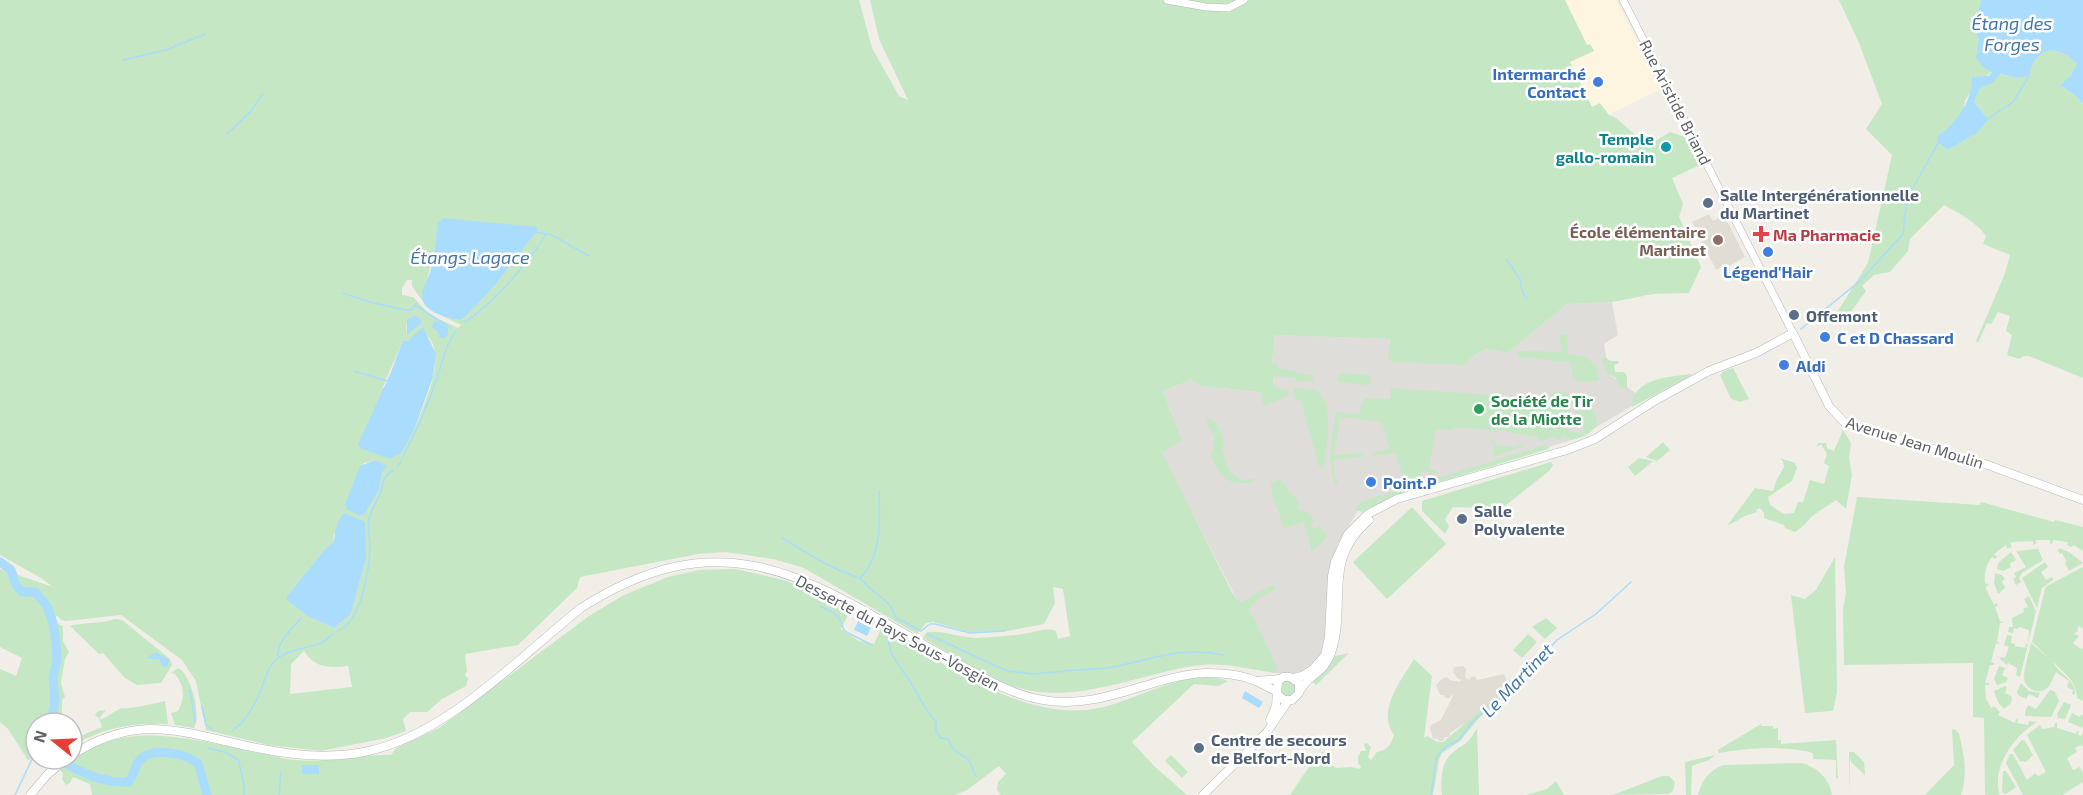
<svg xmlns="http://www.w3.org/2000/svg" width="2083" height="795" viewBox="0 0 2083 795" font-family="'Exo 2',sans-serif">
	<rect width="100%" height="100%" fill="#f0eee7"/>
	<polygon fill="#fdf5df" points="1540,0 1616,0 1661,89 1609,115 1600,104 1592,107"/>
	<polygon fill="#dfddd9" points="1612,302 1618,335 1604,344 1609,374 1644,399 1578,438 1385,497 1359,509 1338,544 1332,561 1327,635 1321,657 1310,667 1298,673 1275,673 1161,453 1182,440 1163,391 1191,380 1202,386 1260,392 1274,387 1272,363 1275,335 1390,339 1389,349 1469,359 1485,349 1508,353 1567,304"/>
	<g fill="#e0ddd5">
		<polygon points="1709,214 1713,221 1724,215 1745,257 1729,266 1728,264 1716,270 1692,222"/>
		<polygon points="1463,666 1466,669 1465,677 1469,680 1471,677 1475,676 1477,680 1504,674 1509,687 1469,724 1462,725 1450,733 1449,737 1445,737 1443,741 1439,741 1437,738 1433,739 1430,729 1431,725 1441,720 1453,696 1451,695 1450,698 1446,698 1443,695 1440,695 1436,685 1443,678 1447,677 1450,680 1460,682 1461,679 1458,679 1453,672 1454,667"/>
	</g>
	<g fill="#c5e7c4" fill-rule="evenodd">
		<path d="M 0,0 L 859,0 L 872,48 L 899,96 L 908,100 L 879,39 L 870,0 L 1565,0 L 1587,45 L 1590,44 L 1594,51 L 1570,62 L 1592,107 L 1600,103 L 1609,115 L 1616,118 L 1633,133 L 1647,141 L 1654,142 L 1670,132 L 1682,136 L 1685,135 L 1700,165 L 1672,178 L 1683,204 L 1679,217 L 1701,267 L 1689,293 L 1653,294 L 1612,302 L 1567,304 L 1508,353 L 1485,349 L 1469,359 L 1467,365 L 1392,362 L 1388,359 L 1390,339 L 1275,335 L 1272,363 L 1278,364 L 1278,367 L 1282,369 L 1311,375 L 1315,380 L 1297,382 L 1296,378 L 1277,376 L 1273,378 L 1274,387 L 1289,390 L 1288,396 L 1264,406 L 1260,392 L 1201,386 L 1191,380 L 1163,391 L 1182,440 L 1162,453 L 1232,592 L 1238,601 L 1243,603 L 1246,599 L 1272,585 L 1275,587 L 1276,590 C 1266,593 1253,600 1249,611 L 1253,616 L 1278,668 L 1275,673 C 1249,669 1219,661 1193,666 C 1132,676 1074,706 1012,686 C 981,675 952,654 923,638 L 927,632 C 944,630 960,638 978,638 C 993,637 1009,636 1024,634 C 1035,632 1045,627 1056,631 L 1058,639 L 1070,636 L 1063,589 L 1053,587 L 1055,603 L 1044,624 L 1007,631 L 969,632 L 933,622 L 926,623 L 917,634 L 804,568 L 773,559 L 726,552 L 698,554 L 580,577 L 577,588 L 518,645 L 465,654 L 467,671 L 465,675 L 468,679 L 466,686 L 442,699 L 427,712 L 410,712 L 403,719 L 406,731 L 386,738 L 321,751 L 268,745 L 206,730 L 196,681 L 182,660 L 121,615 L 66,621 L 61,620 L 57,615 L 55,619 L 58,624 L 63,626 L 63,641 L 69,652 L 65,659 L 61,683 L 65,697 L 62,700 L 62,722 L 36,723 L 36,757 L 28,760 L 8,729 L 0,722 L 0,669 L 16,676 L 22,658 L 0,647 L 0,569 L 53,587 L 41,578 L 0,555 ZM 538,230 L 495,285 L 458,320 L 442,316 L 461,325 L 458,328 L 430,315 L 413,297 L 402,295 L 402,288 L 407,280 L 412,280 L 412,286 L 424,303 C 421,292 432,266 434,253 ZM 420,318 L 422,320 L 421,324 L 407,335 L 406,325 ZM 421,331 C 453,348 423,406 414,430 L 383,387 L 403,340 L 408,341 ZM 375,460 L 386,467 L 382,473 L 379,490 L 364,515 L 360,516 L 345,506 L 359,470 L 364,463 ZM 363,521 L 366,558 L 351,614 L 334,628 L 307,616 L 287,600 L 287,596 L 326,548 L 333,543 L 334,534 ZM 304,651 C 314,668 330,668 348,666 L 352,687 L 290,694 L 291,664 Z"/>
		<path d="M 1839,0 L 1981,0 L 1974,28 L 1992,71 L 1972,89 L 1965,101 L 1963,112 L 1938,143 L 1948,150 L 1970,137 L 1988,119 L 1974,102 L 1978,89 L 1986,86 L 1999,74 L 2017,78 L 2026,76 C 2030,70 2033,60 2039,55 C 2052,44 2068,54 2077,64 L 2071,75 L 2060,85 L 2076,96 L 2083,104 L 2083,378 L 2029,356 L 2024,356 L 2019,359 L 2007,355 L 2012,335 L 2006,331 L 2010,316 L 1998,312 L 1991,324 L 1987,323 L 1978,343 L 1976,341 L 2004,276 L 2010,255 L 1983,244 L 1986,236 C 1975,221 1960,214 1944,205 L 1910,239 L 1908,251 L 1890,272 L 1874,275 L 1862,286 L 1866,291 L 1850,313 L 1838,318 L 1836,314 L 1868,263 L 1892,155 L 1866,129 L 1882,104 L 1859,43 Z"/>
		<polygon points="1563,334 1567,334 1568,354 1583,356 1597,366 1599,380 1586,382 1573,380 1571,361 1557,362 1531,357 1524,359 1518,355 1517,352 1520,351 1562,352 1559,336"/>
		<polygon points="1605,357 1610,361 1618,361 1619,363 1614,365 1615,372 1624,372 1627,376 1627,388 1620,388 1616,378 1607,373 1601,359"/>
		<polygon points="1733,368 1749,399 1740,402 1731,399 1720,375 1724,371"/>
		<polygon points="1340,373 1369,375 1371,381 1368,385 1340,382 1337,380"/>
		<path d="M 1691,374 L 1692,375 L 1632,407 C 1632,378 1670,377 1691,374 Z"/>
		<path d="M 1297,388 C 1303,389 1310,389 1316,391 C 1336,400 1326,449 1324,467 L 1322,468 L 1316,463 L 1317,458 L 1301,401 L 1293,398 L 1293,389 Z"/>
		<path d="M 1391,388 L 1550,399 L 1550,393 C 1555,391 1567,392 1572,395 L 1572,397 L 1567,431 L 1583,433 L 1583,425 L 1572,419 L 1577,411 L 1582,412 L 1584,406 L 1594,409 C 1603,428 1588,437 1571,440 L 1564,435 L 1560,440 L 1553,437 L 1539,442 L 1538,437 L 1495,430 L 1455,427 L 1451,430 L 1435,429 L 1429,469 L 1436,471 L 1437,473 L 1430,475 L 1429,472 L 1421,471 L 1420,479 L 1405,484 L 1396,453 L 1373,456 L 1372,452 L 1390,449 L 1382,422 L 1340,417 L 1334,455 L 1363,453 L 1363,457 L 1333,460 L 1335,476 L 1338,483 L 1336,485 C 1325,463 1333,435 1336,412 L 1361,414 L 1360,409 L 1364,398 L 1390,399 Z"/>
		<path d="M 1207,418 L 1216,421 L 1224,443 L 1222,449 L 1229,471 L 1237,476 L 1241,481 L 1255,478 L 1255,480 C 1231,490 1217,476 1211,454 C 1221,432 1207,436 1207,418 Z"/>
		<polygon points="1843,430 1851,443 1849,458 1852,475 1846,509 1836,500 1812,516 1803,526 1795,532 1785,528 1784,525 1764,518 1764,513 1760,508 1756,510 1757,512 1745,516 1727,526 1755,488 1773,491 1777,479 1784,467 1783,461 1780,458 1795,463 1797,468 1792,481 1768,497 1770,505 1784,514 1794,513 1798,502 1803,502 1810,480 1824,484 1829,466 1824,463 1827,454 1821,444 1817,447 1818,443 1826,443 1827,448 1834,451"/>
		<polygon points="1491,440 1496,441 1496,445 1517,447 1518,444 1524,446 1492,457 1494,448"/>
		<polygon points="1663,442 1670,450 1657,461 1646,457"/>
		<polygon points="1545,445 1550,447 1548,449 1393,496 1364,512 1358,511 1356,509 1360,502"/>
		<polygon points="1639,458 1653,461 1635,476 1628,467"/>
		<polygon points="1551,462 1553,465 1549,471 1501,509 1453,507 1445,519 1449,526 1445,534 1422,511 1422,501"/>
		<path d="M 1279,480 L 1283,481 L 1288,492 L 1299,501 L 1298,510 C 1307,511 1310,512 1314,521 L 1311,526 L 1314,529 L 1319,526 L 1327,537 L 1312,552 L 1304,522 L 1284,528 L 1272,493 L 1271,485 L 1274,481 Z"/>
		<path d="M 1857,497 L 1980,505 L 1981,502 L 2054,522 L 2055,520 L 2083,527 L 2083,551 L 2074,545 L 2071,547 L 2067,545 L 2068,542 L 2053,540 L 2053,543 L 2050,544 L 2050,540 L 2036,540 L 2036,544 L 2033,545 L 2033,541 L 2013,542 L 2010,543 L 2012,547 L 2007,549 L 2006,545 L 1994,554 L 1997,557 L 1995,559 L 1992,557 C 1986,564 1984,574 1985,583 L 1989,585 L 1986,586 L 1986,589 L 1994,605 L 1997,603 L 1998,605 L 1995,607 L 2000,621 L 2004,623 L 2000,623 L 1997,641 L 2000,644 L 1996,643 L 1991,662 L 1994,663 L 1994,665 L 1990,665 L 1985,683 L 1989,683 L 1989,685 L 1985,685 L 1986,699 L 1991,708 L 1994,706 L 2000,712 L 1998,715 L 2015,723 L 2016,719 L 2018,720 L 2017,723 L 2028,725 L 2029,721 L 2037,722 C 2015,734 1990,769 2000,795 L 1985,795 L 1984,718 L 1973,717 L 1973,663 L 1844,665 L 1843,609 L 1846,593 L 1844,567 Z"/>
		<polygon points="1412,507 1446,544 1387,599 1353,562"/>
		<polygon points="2059,548 2069,552 2083,563 2069,571 2065,563 2067,562 2062,553 2060,554 2058,551"/>
		<polygon points="2038,549 2043,560 2022,573 2019,578 2021,582 2016,585 2013,579 2016,577 2014,573 2026,567 2016,551"/>
		<polygon points="2011,552 2016,560 2010,564 2011,567 2003,571 1997,569 1998,563"/>
		<polygon points="1835,557 1837,692 1833,711 1805,713 1791,595 1805,599 1816,590"/>
		<polygon points="2045,562 2048,567 2041,572 2046,580 2052,577 2053,580 2042,588 2037,608 2022,578"/>
		<path d="M 2083,567 L 2083,629 L 2079,626 L 2077,629 L 2078,631 L 2074,634 L 2079,636 L 2073,643 L 2081,649 L 2083,648 L 2083,701 L 2077,698 C 2075,677 2065,676 2053,661 C 2057,674 2076,678 2075,695 L 2072,694 L 2073,690 L 2067,687 L 2069,681 L 2056,672 C 2053,677 2051,686 2046,689 C 2037,695 2024,688 2024,678 C 2024,667 2029,654 2031,643 L 2052,661 L 2032,642 L 2045,589 L 2047,586 Z"/>
		<path d="M 736,569 L 787,581 L 851,609 L 841,629 L 859,641 L 874,644 L 882,627 C 942,662 1015,716 1087,710 C 1132,706 1183,665 1228,681 L 1218,686 L 1194,684 L 1132,742 L 1155,767 L 1186,794 L 1186,795 L 1001,795 L 997,790 L 998,782 L 1006,774 L 999,766 L 967,790 L 955,795 L 92,795 L 90,784 L 73,777 L 70,783 L 66,785 L 62,779 L 63,773 L 60,770 L 66,766 L 71,770 L 74,766 L 71,761 C 129,715 204,743 269,755 C 278,756 286,760 296,760 C 328,763 359,754 391,755 L 396,748 L 439,728 L 589,616 L 624,595 L 668,577 L 699,570 Z"/>
		<polygon points="1995,573 2002,575 2005,579 2002,581 2005,588 1998,594 1994,583"/>
		<polygon points="2029,596 2036,611 2020,677 2016,675 2017,668 2008,663 2007,665 2000,659 2001,657 2005,658 2009,647 2004,645 2007,635 2012,636 2011,643 2015,644 2015,646 2025,648 2026,644 2028,644 2029,630 2019,627 2018,629 2014,628 2013,633 2008,632 2009,627 2013,627 2012,618 2024,612 2023,609 2028,607 2024,599"/>
		<polygon points="1546,618 1557,628 1545,639 1532,627"/>
		<path d="M 115,619 L 122,620 L 170,659 L 172,665 L 161,683 L 137,685 L 125,678 L 103,653 L 99,654 L 70,626 C 85,622 101,624 115,619 Z"/>
		<polygon points="1528,634 1537,642 1522,658 1513,650"/>
		<polygon points="1349,653 1316,685 1311,680 1334,656"/>
		<path d="M 1414,659 L 1432,676 L 1424,738 L 1427,736 L 1437,742 L 1443,742 L 1497,697 L 1501,699 L 1479,718 L 1460,741 L 1442,753 L 1439,760 L 1433,795 L 1290,795 L 1315,758 L 1322,752 L 1330,754 L 1332,765 L 1336,768 L 1352,767 L 1359,769 L 1361,767 L 1358,763 L 1358,757 L 1361,751 L 1366,751 L 1364,744 L 1367,743 L 1371,747 L 1368,757 L 1371,760 L 1377,752 C 1387,750 1391,745 1394,735 C 1376,710 1402,680 1414,659 Z"/>
		<polygon points="1999,666 2005,668 2002,675 2008,678 2006,682 1997,685 1994,679"/>
		<path d="M 178,668 C 191,674 202,716 194,728 L 175,725 L 171,713 L 178,711 C 185,698 185,686 175,674 L 171,673 Z"/>
		<polygon points="1285,680 1296,684 1297,690 1292,697 1281,696 1279,687"/>
		<polygon points="2021,683 2029,691 2040,693 2038,698 2029,694 2026,699 2018,695 2017,692"/>
		<polygon points="2005,686 2007,687 2005,693 2012,697 2011,703 2004,709 1998,702 1994,691"/>
		<polygon points="2050,690 2055,692 2059,701 2051,717 2025,716 2025,712 2028,705 2036,709"/>
		<path d="M 165,701 L 168,724 C 133,722 102,728 72,746 L 73,739 L 102,727 L 99,718 L 95,715 L 98,711 L 106,710 L 100,717 L 101,720 L 121,708 C 128,710 155,703 165,701 Z"/>
		<polygon points="2064,702 2071,705 2065,719 2058,718 2057,714"/>
		<polygon points="2072,713 2079,717 2083,714 2083,728 2068,722"/>
		<polygon points="2055,723 2057,723 2057,728 2076,734 2077,731 2079,731 2078,735 2081,736 2083,733 2083,747 2081,745 2075,748 2077,752 2067,758 2073,770 2080,767 2083,773 2083,782 2062,795 2023,795 2006,763 2010,754 2013,754 2027,780 2035,773 2038,776 2046,772 2027,735 2040,725 2042,729 2054,727"/>
		<path d="M 1761,724 L 1761,726 L 1773,726 L 1773,729 L 1778,728 L 1778,740 L 1781,740 L 1781,744 L 1836,740 L 1838,779 L 1836,777 L 1836,760 L 1813,759 L 1813,753 C 1787,745 1745,748 1719,753 L 1718,750 Z"/>
		<path d="M 1477,728 L 1479,795 L 1442,795 C 1440,784 1441,763 1451,754 C 1464,743 1467,746 1477,728 Z"/>
		<path d="M 1955,729 L 1959,734 C 1964,754 1968,774 1961,795 L 1925,795 L 1954,765 L 1952,730 Z"/>
		<polygon points="2022,740 2025,741 2033,755 2026,762 2020,761 2013,750"/>
		<polygon points="1849,752 1854,752 1864,762 1865,775 1851,762 1850,757 1850,795"/>
		<polygon points="1171,755 1188,772 1182,778 1165,761"/>
		<polygon points="1715,755 1709,760 1692,766 1691,795 1686,795 1685,762"/>
		<path d="M 1802,763 C 1818,768 1829,778 1832,795 L 1698,795 C 1702,780 1709,770 1724,765 Z"/>
		<polygon points="2003,771 2006,771 2016,787 2006,794 2002,792"/>
		<polygon points="1662,776 1669,776 1675,782 1673,791 1668,794 1613,795"/>
		<polygon points="1556,781 1564,795 1526,795 1547,789"/>
	</g>
	<g fill="#aadcfd">
		<path d="M 1981,0 L 2083,0 L 2083,104 L 2076,96 L 2060,85 L 2071,75 L 2077,64 C 2057,43 2035,46 2029,76 L 2017,78 L 2000,74 L 1994,82 L 1979,89 L 1974,102 L 1988,119 L 1978,132 L 1948,150 L 1938,143 L 1937,137 C 1956,124 1973,100 1972,77 L 1988,76 L 1992,72 L 1983,67 L 1976,58 L 1979,40 L 1974,28 Z"/>
		<path d="M 443,218 L 537,227 L 538,230 L 495,285 L 465,317 L 459,320 C 447,318 422,312 422,296 C 422,287 429,278 431,269 C 435,254 436,238 438,223 Z"/>
		<polygon points="415,315 422,320 421,324 407,335 407,320"/>
		<polygon points="438,321 448,328 448,334 443,339 440,337 437,331 432,327 434,322"/>
		<polygon points="423,327 436,354 433,377 414,430 401,453 390,459 360,448 358,444 391,372 403,340 408,341"/>
		<polygon points="375,460 385,465 386,467 382,473 379,490 364,515 360,516 347,509 345,505 360,466"/>
		<path d="M 344,513 L 363,521 L 365,523 L 366,558 L 351,614 L 334,628 L 307,616 L 287,600 L 287,596 L 326,548 L 333,543 C 336,533 336,521 344,513 Z"/>
		<polygon points="858,621 871,628 867,636 854,630"/>
		<polygon points="156,652 169,660 168,666 162,667 159,659 149,659 148,657"/>
		<polygon points="1245,691 1263,702 1259,708 1242,698"/>
		<rect x="302" y="765" width="17" height="9"/>
	</g>
	<g fill="none" stroke-linecap="round" stroke-linejoin="round">
		<g stroke="#aadcfd" stroke-width="1.5">
			<polyline points="123,60 166,50 205,34"/>
			<polyline points="1988,119 2013,102 2029,76"/>
			<polyline points="227,134 251,111 262,95"/>
			<polyline points="535,232 552,235 589,256"/>
			<polyline points="1506,259 1520,279 1522,291 1527,299"/>
			<polyline points="343,293 369,302 406,310 411,310 415,305"/>
			<polyline points="416,303 415,305 451,328"/>
			<path d="M 465,322 C 492,304 530,262 546,234"/>
			<polyline points="1801,329 1861,280 1903,234 1907,199 1938,143"/>
			<polyline points="354,371 387,381"/>
			<path d="M 403,456 C 417,431 428,405 437,378 C 443,361 445,345 456,331"/>
			<polyline points="397,467 401,462"/>
			<path d="M 782,538 C 808,553 832,570 860,578 C 870,592 894,601 896,619"/>
			<path d="M 861,577 C 882,556 880,519 879,491"/>
			<polyline points="820,606 834,613 840,619 844,630 850,634 872,645"/>
			<polyline points="897,618 921,631 930,624 935,624 970,633 1005,631"/>
			<path d="M 337,631 C 362,622 369,571 370,547 C 370,537 367,529 369,519 C 371,510 377,502 380,493 C 383,483 384,474 394,470"/>
			<polyline points="927,634 1007,671 1035,674 1075,670"/>
			<path d="M 888,637 C 889,658 903,669 913,686 C 920,698 926,711 936,722 L 936,732 L 941,738 L 948,739 L 954,750 L 968,759 L 976,776"/>
			<path d="M 278,658 C 277,640 291,631 301,618"/>
			<path d="M 1076,670 C 1093,669 1110,669 1127,664 C 1160,656 1188,647 1223,655"/>
			<polyline points="190,690 195,722"/>
			<polyline points="202,707 206,725 213,730"/>
			<path d="M 232,731 C 245,722 255,705 261,690 C 265,679 268,666 278,658 C 294,645 319,651 332,634"/>
			<polyline points="208,748 224,752"/>
			<polyline points="226,751 226,753 238,759 244,784 244,795"/>
			<polyline points="15,795 34,755 36,754"/>
			<polyline points="279,795 281,772"/>
			<polyline points="1431,795 1436,758 1445,747 1459,740 1473,721 1511,689 1557,640 1596,614 1631,582"/>
		</g>
		<g stroke="#aadcfd" stroke-width="9">
			<polyline points="0,562 11,570 16,585 22,592 35,592 47,606 53,623 56,643 57,661 53,677 55,700 51,723"/>
			<path d="M 59,759 C 80,773 103,783 128,782 C 135,775 134,768 139,761 C 151,745 184,754 198,763 L 207,795"/>
		</g>
		<defs>
			<g id="tertiary">
				<polyline points="1167,0 1206,7 1228,8 1244,0"/>
				<polyline points="1623,0 1793,333"/>
			</g>
			<g id="secondary">
				<polyline points="1294,678 1302,676 1313,669 1325,655 1329,637 1332,576 1335,562 1348,534 1368,514 1397,499 1567,450 1595,439 1656,400 1709,371 1756,353 1793,333 1829,406 1845,423 1985,464 2083,500"/>
				<polyline points="1257,681 1280,679"/>
				<path d="M 1300,691 C 1308,674 1324,674 1331,653 C 1348,604 1321,561 1369,520"/>
				<polyline points="1270,720 1276,706 1278,682 1283,677 1290,677 1299,683 1299,693 1292,700 1284,700 1277,694"/>
				<path d="M 72,755 C 95,740 122,730 149,729 C 175,729 200,735 225,741 C 271,752 317,761 364,752 C 446,736 517,659 581,608 C 728,514 812,582 944,656 C 976,673 1007,694 1043,700 C 1082,707 1117,694 1154,683 C 1171,678 1189,673 1207,673 C 1222,673 1242,675 1256,681 C 1263,684 1269,688 1276,691"/>
				<polyline points="30,795 47,775 66,759"/>
				<polyline points="1203,795 1267,732 1288,701"/>
			</g>
		</defs>
		<use href="#tertiary" stroke="#b4b7bb" stroke-width="8"/>
		<use href="#secondary" stroke="#b5b9be" stroke-width="9"/>
		<use href="#tertiary" stroke="#fff" stroke-width="7"/>
		<use href="#secondary" stroke="#fff" stroke-width="8"/>
	</g>
	<g fill="#3f7fe0" stroke="#fff" stroke-width="2">
		<circle cx="1598" cy="82" r="6"/>
		<circle cx="1768" cy="252" r="6"/>
		<circle cx="1825" cy="337" r="6"/>
		<circle cx="1784" cy="365" r="6"/>
		<circle cx="1371" cy="482" r="6"/>
	</g>
	<circle fill="#0f9aa8" stroke="#fff" stroke-width="2" cx="1666" cy="147" r="6"/>
	<g fill="#5c6f8a" stroke="#fff" stroke-width="2">
		<circle cx="1708" cy="203" r="6"/>
		<circle cx="1794" cy="315" r="6"/>
		<circle cx="1462" cy="519" r="6"/>
		<circle cx="1199" cy="748" r="6"/>
	</g>
	<path fill="#e0444e" stroke="#fff" stroke-width="2" d="M1758 225h6v6h6v6h-6v6h-6v-6h-6v-6h6z"/>
	<circle fill="#8d6e63" stroke="#fff" stroke-width="2" cx="1718" cy="240" r="6"/>
	<circle fill="#2e9e5b" stroke="#fff" stroke-width="2" cx="1479" cy="409" r="6"/>
	<g text-anchor="middle" dominant-baseline="central" stroke-width="5" stroke-linejoin="round" paint-order="stroke">
		<g font-size="16" font-weight="bold" fill="#366cbe" stroke="#fff" text-anchor="start">
			<text x="1586" y="73" text-anchor="end">Intermarché<tspan x="1586" dy="18">Contact</tspan></text>
			<text x="1768" y="271" text-anchor="middle">Légend'Hair</text>
			<text x="1837" y="337">C et D Chassard</text>
			<text x="1796" y="365">Aldi</text>
			<text x="1383" y="482">Point.P</text>
		</g>
		<g font-size="16" fill="#5e6267" stroke="#fff">
			<text transform="translate(1676 102) rotate(63)">Rue Aristide Briand</text>
			<text transform="translate(1915 442) rotate(17)">Avenue Jean Moulin</text>
			<text transform="translate(898 632) rotate(28)">Desserte du Pays Sous-Vosgien</text>
		</g>
		<g font-size="16" font-weight="bold" fill="#0d838f" stroke="#fff" text-anchor="end">
			<text x="1654" y="138">Temple<tspan x="1654" dy="18">gallo-romain</tspan></text>
		</g>
		<g font-size="16" font-weight="bold" fill="#4e5e75" stroke="#fff" text-anchor="start">
			<text x="1720" y="194">Salle Intergénérationnelle<tspan x="1720" dy="18">du Martinet</tspan></text>
			<text x="1806" y="315">Offemont</text>
			<text x="1474" y="510">Salle<tspan x="1474" dy="18">Polyvalente</tspan></text>
			<text x="1211" y="739">Centre de secours<tspan x="1211" dy="18">de Belfort-Nord</tspan></text>
		</g>
		<g font-size="16" font-weight="bold" fill="#785e54" stroke="#fff" text-anchor="end">
			<text x="1706" y="231">École élémentaire<tspan x="1706" dy="18">Martinet</tspan></text>
		</g>
		<g font-size="16" font-weight="bold" fill="#be3a42" stroke="#fff" text-anchor="start">
			<text x="1773" y="234">Ma Pharmacie</text>
		</g>
		<g font-size="16" font-weight="bold" fill="#27864d" stroke="#fff" text-anchor="start">
			<text x="1491" y="400">Société de Tir<tspan x="1491" dy="18">de la Miotte</tspan></text>
		</g>
		<g font-size="18" font-style="italic" fill="#4277a7" stroke="#fff">
			<text x="2012" y="23">Étang des<tspan x="2012" dy="21">Forges</tspan></text>
			<text x="470" y="257">Étangs Lagace</text>
			<text transform="translate(1517 680) rotate(-46)">Le Martinet</text>
		</g>
	</g>
	<g transform="translate(54 741) rotate(288)"><circle r="28" fill="#ffffff" stroke="#bfc0c2" stroke-width="1.5"/>
	<path d="M0-4.5L10 22L0 15L-10 22Z" fill="#e63f37"/>
	<text y="-9" font-size="16" font-weight="bold" text-anchor="middle" fill="#5e6267">N</text>
	</g>
</svg>
